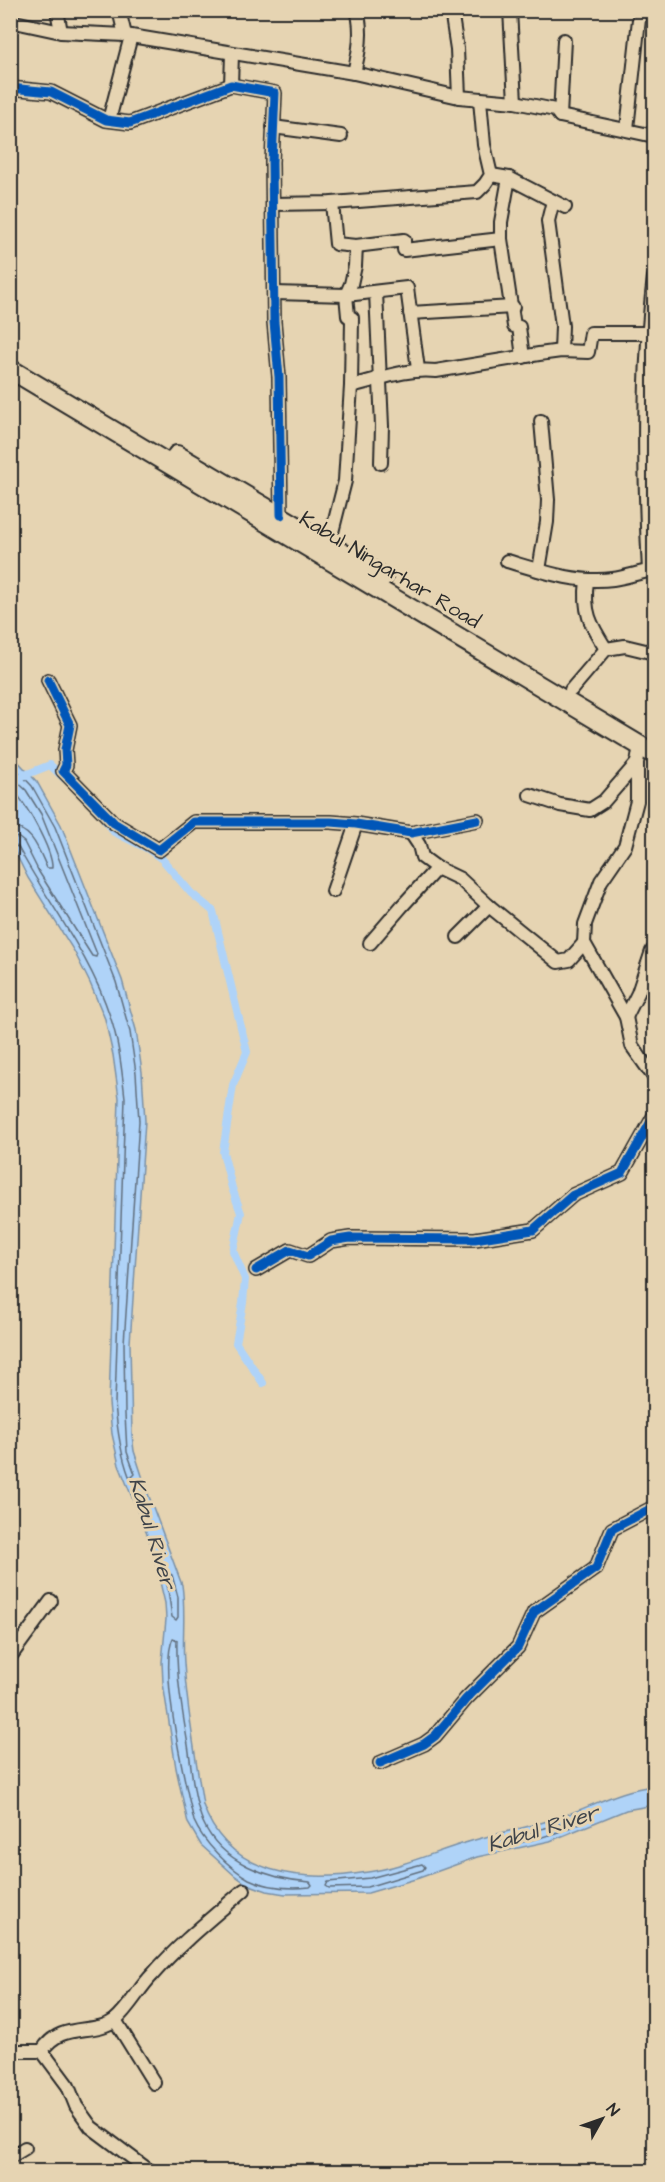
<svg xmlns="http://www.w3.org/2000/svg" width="665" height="2182" viewBox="0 0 665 2182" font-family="'Architects Daughter',sans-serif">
	<rect width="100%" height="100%" fill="#e6d4b2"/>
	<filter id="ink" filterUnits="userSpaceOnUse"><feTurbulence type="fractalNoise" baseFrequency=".0167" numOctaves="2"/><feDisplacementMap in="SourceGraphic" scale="12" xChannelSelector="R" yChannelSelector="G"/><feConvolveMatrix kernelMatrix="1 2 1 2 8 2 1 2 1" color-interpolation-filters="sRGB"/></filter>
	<g filter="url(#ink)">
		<path fill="#afd3f8" stroke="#7a90a6" stroke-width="1.5" d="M 11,754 L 37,782 L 61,825 L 122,980 L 136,1030 L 142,1072 L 145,1121 L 130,1343 L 132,1435 L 134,1451 L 147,1491 L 182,1585 C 186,1611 182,1637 184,1663 C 187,1711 196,1758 203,1805 C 228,1876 303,1883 368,1872 C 402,1867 434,1852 468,1842 C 498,1833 530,1827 560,1817 C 591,1807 621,1789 654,1786 L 654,1805 L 626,1810 L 550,1841 L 477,1857 L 419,1878 L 368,1893 L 285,1894 L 267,1891 L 247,1884 L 234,1875 L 201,1845 L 188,1823 L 176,1768 L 163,1683 L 162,1662 L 166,1619 L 165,1603 L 151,1544 L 119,1465 L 112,1434 L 109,1403 L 119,1098 L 113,1055 L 105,1019 L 90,983 L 74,951 L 28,878 L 11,844 Z"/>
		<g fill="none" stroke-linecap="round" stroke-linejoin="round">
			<g stroke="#606e7d" stroke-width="1.5">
				<path d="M 10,763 L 32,786 L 55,827 L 116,982 L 130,1032 L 136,1073 L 139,1121 L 124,1343 L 125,1414 L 127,1452 L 135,1474 L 132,1477 L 129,1476 C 120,1452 117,1428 115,1403 L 125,1098 C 122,1071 119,1042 110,1016 C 90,955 48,903 18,847 L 10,844"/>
				<polyline points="10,775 26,790 41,814 97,954 96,957 92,956 39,872 24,842 19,838 10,836"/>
				<path d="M 10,787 C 24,799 53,851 52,868 L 47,868 C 39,851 33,828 10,827"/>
				<polygon points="168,1573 172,1575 178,1597 178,1617 176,1620 172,1617 166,1576"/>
				<path d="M 173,1638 L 177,1640 C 176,1675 182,1710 188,1745 C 192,1770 193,1798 203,1822 C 221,1863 269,1879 310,1882 L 312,1885 L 310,1887 C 291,1889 268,1888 249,1879 C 229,1868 203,1842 194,1821 C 185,1783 158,1670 173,1638 Z"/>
				<path d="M 584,1815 L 587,1817 L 586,1820 C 557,1835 526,1842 494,1848 L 491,1846 L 492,1842 L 560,1824 Z"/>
				<polygon points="422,1864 425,1867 423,1870 367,1887 329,1888 326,1886 328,1882 370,1878"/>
			</g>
			<g stroke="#afd3f8" stroke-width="8">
				<polyline points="10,781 50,765 65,779"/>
				<polyline points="105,820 114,832 148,849 162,859 191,893 213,911 247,1052 233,1085 223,1152 232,1188 241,1213 233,1251 245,1279 243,1303 236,1343 263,1383"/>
			</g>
			<defs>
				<g id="minor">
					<polyline points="57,10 61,32"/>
					<polyline points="119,10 125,35"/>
					<polyline points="451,10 457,49 459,97"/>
					<polyline points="510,10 515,102"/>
					<polyline points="10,21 61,32 125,35 354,73 459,97 515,102 555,110 560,116 654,136"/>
					<path d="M 354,73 C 359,52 363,32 357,10"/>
					<polyline points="231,85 232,54"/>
					<polyline points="10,88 51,92 106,120 130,123 231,85 275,93 272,162 274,322 279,377 281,515"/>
					<polyline points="560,116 564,40"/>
					<polyline points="109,120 131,36"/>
					<polyline points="273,127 341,136"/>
					<polyline points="627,129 640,10"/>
					<polyline points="491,175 509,178 565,207"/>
					<polyline points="509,178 501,222 501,239 514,326 519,327 523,357"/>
					<polyline points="553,201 548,221 562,326 561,351"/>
					<polyline points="332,203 336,244 356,246 404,240 404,250 501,239"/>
					<polyline points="273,204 332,203 477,192 485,184 491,175 484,145 480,100"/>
					<polyline points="376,292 382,426 381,463"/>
					<polyline points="275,293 346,295 407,288 418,369"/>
					<polyline points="410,313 513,307"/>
					<path d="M 351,386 C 380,379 406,368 436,371 L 539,354 L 561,351 L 588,352 L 591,333 L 648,333"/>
					<polyline points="329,544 345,481 351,386 352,318 348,316 346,295 351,284 355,266 356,246"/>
					<path d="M 507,561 C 541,571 578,584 613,579 C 627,577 640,572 654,570"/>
					<polyline points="539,570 547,522 548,500 541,421"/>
					<path d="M 649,571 C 644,473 642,375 654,277"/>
					<path d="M 587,580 C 583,612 590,624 606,649"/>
					<polyline points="48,680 70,725 65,750 66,765 63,771 114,823 159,850 194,822 331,822 356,824 411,833 477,820"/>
					<polyline points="571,690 606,649 625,646 654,653"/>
					<polyline points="640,745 637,763 637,801 625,846 601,881 585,924 584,943 626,1017 632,1046 654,1077"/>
					<polyline points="530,795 560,805 590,810 604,801 637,763"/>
					<polyline points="411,833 419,845 422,857 437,868 460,879 489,906 558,962 569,960 584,943"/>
					<polyline points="333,891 356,824"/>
					<polyline points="458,937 489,906"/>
					<polyline points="370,943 402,906 437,868"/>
					<polyline points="626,1017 638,993 652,951"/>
					<polyline points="256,1270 290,1250 308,1256 331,1241 350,1238 475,1239 533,1230 573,1195 622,1173 654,1116"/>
					<polyline points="10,1657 51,1601"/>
					<polyline points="380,1763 424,1744 435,1736 466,1699 518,1647 534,1612 596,1568 612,1529 654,1507"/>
					<polyline points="115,2020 154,2083"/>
					<path d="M 10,2051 L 42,2051 C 60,2021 94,2036 115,2020 C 130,2007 139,1988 153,1974 C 180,1943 213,1917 244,1890"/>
					<polyline points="42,2051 68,2086 76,2106 91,2127 151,2172"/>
					<polyline points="10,2157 25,2148"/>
				</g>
				<g id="highway">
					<polyline points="10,369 654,754"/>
					<polyline points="177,455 383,577"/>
				</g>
			</defs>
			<use href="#minor" stroke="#2b2b2b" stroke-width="16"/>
			<use href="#highway" stroke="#2b2b2b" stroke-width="22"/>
			<use href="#minor" stroke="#e6d4b2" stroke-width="12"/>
			<use href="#highway" stroke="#e6d4b2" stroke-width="18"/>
			<defs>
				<g id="cycleway">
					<polyline points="10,88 51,92 106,120 130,123 231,85 275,93 272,162 274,322 279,377 281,515"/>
					<polyline points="48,680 70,725 65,750 66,765 63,771 114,823 159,850 194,822 331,822 356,824 411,833 477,820"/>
					<polyline points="256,1270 290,1250 308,1256 331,1241 350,1238 475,1239 533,1230 573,1195 622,1173 654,1116"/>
					<polyline points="380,1763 424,1744 435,1736 466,1699 518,1647 534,1612 596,1568 612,1529 654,1507"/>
				</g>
			</defs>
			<use href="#cycleway" stroke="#e6d4b2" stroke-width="13"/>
			<use href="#cycleway" stroke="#0057b8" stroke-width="9"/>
		</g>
	</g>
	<g text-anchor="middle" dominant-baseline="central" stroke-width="6" stroke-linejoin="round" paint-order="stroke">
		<g font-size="21" fill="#2b2b2b" stroke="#e6d4b2">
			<text transform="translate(390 570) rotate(31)">Kabul Ningarhar Road</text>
		</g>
		<g font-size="22" font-style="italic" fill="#3f444a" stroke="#e6d4b2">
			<text transform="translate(152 1533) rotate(73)">Kabul River</text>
			<text transform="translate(543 1829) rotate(-17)">Kabul River</text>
		</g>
	</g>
	<rect width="665" height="2182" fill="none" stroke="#e6d4b2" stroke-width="36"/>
	<rect x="18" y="18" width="629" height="2146" fill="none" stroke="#2b2b2b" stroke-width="2" filter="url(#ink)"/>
	<g transform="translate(602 2119) rotate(50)" stroke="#e6d4b2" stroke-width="4.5" paint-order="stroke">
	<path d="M0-4.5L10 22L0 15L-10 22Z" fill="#2b2b2b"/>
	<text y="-9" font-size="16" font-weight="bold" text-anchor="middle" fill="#2b2b2b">N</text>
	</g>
</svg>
